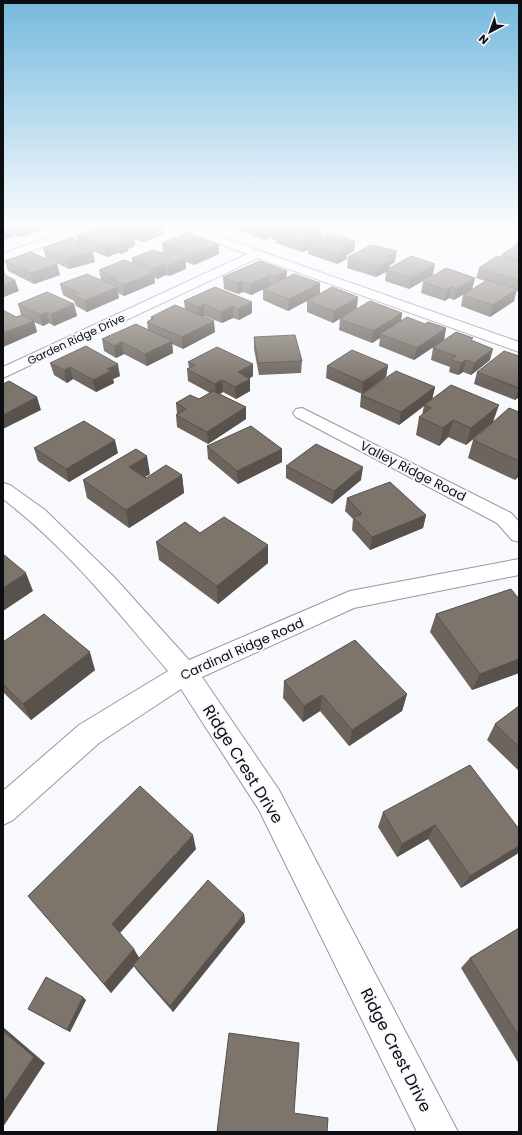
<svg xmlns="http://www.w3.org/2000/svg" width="522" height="1135" viewBox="0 0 522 1135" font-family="Poppins,sans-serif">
	<rect width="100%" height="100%" fill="#f7f9fd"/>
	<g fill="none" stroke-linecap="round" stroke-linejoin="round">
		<defs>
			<g id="minor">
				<polygon points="86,225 102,225 100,227 3,261 3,253"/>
				<polygon points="170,225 186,225 519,342 519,352 258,258 3,378 3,367 247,254 172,227"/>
				<polygon points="302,408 511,513 519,522 519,542 512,540 497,523 296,417 293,413 296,409"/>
				<path d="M 3,483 L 10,485 L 45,510 L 114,577 L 189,660 L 350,591 L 519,559 L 519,575 L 354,608 L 202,677 L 279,790 L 458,1132 L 417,1132 L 259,810 L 181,689 L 99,743 L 13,820 L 3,825 L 3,791 L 79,725 L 168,671 C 116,610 66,547 3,499 Z"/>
			</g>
		</defs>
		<use href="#minor" stroke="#9498a3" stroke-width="2"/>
		<use href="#minor" fill="#fff" fill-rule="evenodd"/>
	</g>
	<g fill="#6c645d">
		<polygon points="3,225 46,225 47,228 21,237 13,234 14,236 3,240"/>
		<polygon points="115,225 163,225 164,234 143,242 134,239 135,246 128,249 128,251 121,254 118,253 107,257 81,246 95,262 69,269 46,258 43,248 78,241 77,235 103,229 116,229"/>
		<polygon points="220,225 319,225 319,229 322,230 321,238 355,241 354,251 347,255 347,259 337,264 308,254 308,250 302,252 276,243 276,240 270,238 266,240 245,233 245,230 241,232"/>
		<polygon points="519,241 519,292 516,291 514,301 490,317 461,306 463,295 485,281 476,278 479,268 501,257 502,254 515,246 516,243"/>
		<polygon points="162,243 219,254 194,265 186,262 186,269 169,276 166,275 157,279 154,277 155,283 124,296 118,293 119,298 87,312 76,306 74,301 63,295 60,284 101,280 99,270 132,263 132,258 163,253"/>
		<polygon points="348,257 395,262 390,265 389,268 433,275 409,289 385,281 386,272 376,277 347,268"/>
		<polygon points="5,261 57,264 60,275 34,284 8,271"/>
		<polygon points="260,261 286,278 320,283 320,294 357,308 333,323 307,312 307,301 314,297 288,311 263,300 263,289 270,286 251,295 243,292 238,294 224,289 223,277"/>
		<polygon points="475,278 472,289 454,300 449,298 445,301 421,293 423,282"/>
		<polygon points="215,287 252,313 239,320 233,318 222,323 204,316 203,316 215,332 183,349 172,344 173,353 147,366 124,354 116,358 104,351 102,339 148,330 147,322 151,319 151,317 185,309 184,301"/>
		<polygon points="18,304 74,304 77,316 54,326 49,323 43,326 34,322 37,332 3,347 3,310 16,317 21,315"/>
		<polygon points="402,313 401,322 446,328 444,340 414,360 379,346 380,338 372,343 339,330 340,319"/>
		<polygon points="254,337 302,361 301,373 259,375 254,349"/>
		<polygon points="473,341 490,360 471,375 463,372 458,375 449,372 450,367 431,360 433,348"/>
		<polygon points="519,356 519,397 515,400 474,384 477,372"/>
		<polygon points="188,362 253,364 253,376 250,378 250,391 236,399 223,392 220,394 246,407 246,419 208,444 177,427 176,415 177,414 176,403 199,399 210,393 188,381 187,369 189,368"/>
		<polygon points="50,363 120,376 113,379 114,383 96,392 73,379 67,383 54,375"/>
		<polygon points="388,365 386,377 362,394 326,378 327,366"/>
		<polygon points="435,387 432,399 493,422 466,445 448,437 439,446 416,435 419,417 422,415 424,406 399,425 360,407 361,395"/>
		<polygon points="519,412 519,476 515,480 468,458 473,440"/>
		<polygon points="207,446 282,449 282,462 238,484 208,459"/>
		<polygon points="34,448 118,453 69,482 38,461"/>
		<polygon points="286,466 361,480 332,504 286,478"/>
		<polygon points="150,474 145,477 146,478 182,475 184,493 129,528 87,498 83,480"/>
		<polygon points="347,498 426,515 423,528 370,550 352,530 353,519 345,511"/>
		<polygon points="200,533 268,563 218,604 159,560 156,542"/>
		<polygon points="519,599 519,673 472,690 430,632 436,614"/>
		<polygon points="3,642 95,670 31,720 3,692"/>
		<polygon points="284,681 407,694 402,711 349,746 320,711 303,722 283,698"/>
		<polygon points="519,706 519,771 487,740 495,724"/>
		<polygon points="383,812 519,829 517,854 461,888 428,839 397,857 378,827"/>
		<polygon points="196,849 120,933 139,958 244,914 245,922 173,1012 138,972 134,966 111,993 28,896"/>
		<polygon points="519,928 519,1064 461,968 470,958"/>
		<polygon points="86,1000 70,1032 28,1009"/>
	</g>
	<g fill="#58514c">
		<polygon points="25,225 46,225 47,228 21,237 18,227"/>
		<polygon points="51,225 58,225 52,227"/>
		<polygon points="162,225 163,225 164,234 143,242 142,232"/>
		<polygon points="241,225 245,225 245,230 241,232"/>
		<polygon points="287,225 299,225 276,233 275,240 275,230"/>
		<polygon points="316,225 319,225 318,231 322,230 321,240 308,244 308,250 302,252 303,242 312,226"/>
		<polygon points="11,226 14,236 3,240 3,229"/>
		<polygon points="270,228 270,238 266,240 266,230"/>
		<polygon points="134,236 135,246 128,249 128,251 121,254 119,244 124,240"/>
		<polygon points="355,241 354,251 347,255 347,259 337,264 338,253 342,247"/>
		<polygon points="80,242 82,252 75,244"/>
		<polygon points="116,243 118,253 107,257 105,247"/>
		<polygon points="219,244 219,254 194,265 193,255"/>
		<polygon points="93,251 95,262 69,269 67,258"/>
		<polygon points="397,251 395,262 390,265 389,270 386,270 386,272 376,277 378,267 386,257"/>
		<polygon points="185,258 186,269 169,276 168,266"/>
		<polygon points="57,264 60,275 34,284 31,273"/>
		<polygon points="165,264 166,275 157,279 156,268"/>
		<polygon points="435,264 433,275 409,289 411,278"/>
		<polygon points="3,270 4,270 7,281 3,282"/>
		<polygon points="287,271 286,282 275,288 275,276"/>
		<polygon points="154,272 155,283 124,296 123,285"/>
		<polygon points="270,275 270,286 251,295 251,284"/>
		<polygon points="475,278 472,289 454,300 457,289"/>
		<polygon points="15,280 19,291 4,297 3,292 3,285"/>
		<polygon points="242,281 243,292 238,294 237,283"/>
		<polygon points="320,283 320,294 288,311 289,299"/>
		<polygon points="117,287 119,298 87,312 85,301"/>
		<polygon points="451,287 449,298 445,301 447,290"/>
		<polygon points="517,289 514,301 490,317 493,305"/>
		<polygon points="358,297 357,308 333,323 334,311"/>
		<polygon points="252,302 252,313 239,320 238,309"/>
		<polygon points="74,304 77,316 54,326 51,314"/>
		<polygon points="204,304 204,316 199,318 199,307"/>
		<polygon points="233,306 233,318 222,323 221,312"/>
		<polygon points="47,312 49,323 43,326 40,315"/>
		<polygon points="402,313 400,325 380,334 380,338 372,343 373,331"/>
		<polygon points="34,321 37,332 3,347 3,333"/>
		<polygon points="214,321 215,332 183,349 182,337"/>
		<polygon points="446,328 444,340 414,360 417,348"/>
		<polygon points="172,341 173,353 147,366 145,354"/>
		<polygon points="122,342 124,354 116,358 114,346"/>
		<polygon points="493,349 490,360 471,375 474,363"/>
		<polygon points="466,360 463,372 458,375 461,363"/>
		<polygon points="118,364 120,376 113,379 114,383 96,392 93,380 107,369"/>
		<polygon points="253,364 253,376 239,385 238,372"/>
		<polygon points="388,365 386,377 362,394 363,382"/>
		<polygon points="70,367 73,379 67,383 64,370"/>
		<polygon points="250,379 250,391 236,399 235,387"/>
		<polygon points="222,380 223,392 216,396 215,384"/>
		<polygon points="435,387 432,400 424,405 424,406 399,425 401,412"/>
		<polygon points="519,388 519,397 515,400"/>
		<polygon points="37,397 41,410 3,429 3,415"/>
		<polygon points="499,405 493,422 466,445 471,428"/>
		<polygon points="246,407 246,419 208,444 207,432"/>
		<polygon points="453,420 448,437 439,446 443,428"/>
		<polygon points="115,440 118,453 69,482 66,469"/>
		<polygon points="282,449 282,462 238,484 237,471"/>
		<polygon points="147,456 150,474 133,484 129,467"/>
		<polygon points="363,467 361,480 332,504 334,491"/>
		<polygon points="519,469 519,476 515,480"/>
		<polygon points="182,475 184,493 129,528 126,510"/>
		<polygon points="426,515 423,528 370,550 372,537"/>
		<polygon points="268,545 268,563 218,604 217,586"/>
		<polygon points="26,573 33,591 3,611 3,588"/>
		<polygon points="90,652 95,670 31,720 23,704"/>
		<polygon points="519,659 519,673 472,690 480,674"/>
		<polygon points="407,694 402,711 349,746 352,730"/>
		<polygon points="322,695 320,711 303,722 304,706"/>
		<polygon points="435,825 428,839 397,857 402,844"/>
		<polygon points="193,835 196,849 118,935 112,924"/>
		<polygon points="519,846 519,852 517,854 461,888 470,876"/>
		<polygon points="244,914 245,922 173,1012 170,1006"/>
		<polygon points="134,949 140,959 111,993 104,984"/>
		<polygon points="83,997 86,1000 70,1032 67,1030"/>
		<polygon points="3,1027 45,1063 3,1127"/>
	</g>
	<g fill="#7d746c" stroke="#58514c">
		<polygon points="3,225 8,225 11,226 3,229"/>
		<polygon points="13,225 25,225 18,227"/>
		<polygon points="123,225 162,225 142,232"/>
		<polygon points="252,225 287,225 275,230 270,228 266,230"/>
		<polygon points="294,225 316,225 312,226 322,230 309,235 314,237 303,242 276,233"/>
		<polygon points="98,227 103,229 109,227 134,236 124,240 126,241 119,244 116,243 105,247 77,235"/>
		<polygon points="188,233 219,244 193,255 162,243"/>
		<polygon points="331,233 355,241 342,247 348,249 338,253 308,244"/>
		<polygon points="71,238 80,242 75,244 93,251 67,258 43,248"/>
		<polygon points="371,245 397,251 386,257 391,259 378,267 348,257"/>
		<polygon points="516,246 519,246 519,259 502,254"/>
		<polygon points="153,250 168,255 173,253 185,258 168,266 165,264 156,268 132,258"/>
		<polygon points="31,252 57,264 31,273 5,261"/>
		<polygon points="411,256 435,264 411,278 386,270"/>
		<polygon points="497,256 519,262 519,280 479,268"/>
		<polygon points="124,260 154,272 123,285 111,279 116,277 99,270"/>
		<polygon points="260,261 287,271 275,276 270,275 251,284 242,281 237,283 223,277"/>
		<polygon points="446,268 475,278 457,289 451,287 447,290 423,282"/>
		<polygon points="3,274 15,280 3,285"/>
		<polygon points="87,274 117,287 85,301 73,295 79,293 60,284"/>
		<polygon points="294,274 320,283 289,299 263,289"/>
		<polygon points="487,280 517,289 493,305 463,295"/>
		<polygon points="215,287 252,302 238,309 233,306 221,312 204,304 199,307 184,301"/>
		<polygon points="332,287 358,297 334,311 307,301"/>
		<polygon points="47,292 74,304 51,314 47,312 40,315 18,304"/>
		<polygon points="370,301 402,313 373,331 340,319"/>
		<polygon points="175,305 214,321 182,337 147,322 154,318 151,317"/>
		<polygon points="3,310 16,317 23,315 34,321 3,333"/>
		<polygon points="407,317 425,324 428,322 446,328 417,348 380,334"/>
		<polygon points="136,324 172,341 145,354 122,342 114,346 102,339"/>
		<polygon points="456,332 473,338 471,340 493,349 474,363 466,360 461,363 451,360 456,356 433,348"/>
		<polygon points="295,335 302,361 258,363 254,337"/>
		<polygon points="86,346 118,364 107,369 111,371 93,380 70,367 64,370 50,363"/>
		<polygon points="217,347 253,364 238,372 250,379 235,387 222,380 215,384 187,369 195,365 188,362"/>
		<polygon points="352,350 388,365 363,382 327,366"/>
		<polygon points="504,351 519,356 519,388 477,372"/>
		<polygon points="396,371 435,387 401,412 361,395"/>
		<polygon points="9,381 37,397 3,415 3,384"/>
		<polygon points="451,385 499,405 471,428 453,420 443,428 419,417 431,408 424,405"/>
		<polygon points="213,391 246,407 207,432 176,415 186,409 176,403 190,395 199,399"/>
		<polygon points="509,408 519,412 519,461 473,440"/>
		<polygon points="84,421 115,440 66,469 34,448"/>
		<polygon points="251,426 282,449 237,471 207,446"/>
		<polygon points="316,444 363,467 334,491 286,466"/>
		<polygon points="136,449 147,456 129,467 146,478 166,465 182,475 126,510 83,480"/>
		<polygon points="390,482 426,515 372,537 353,517 362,514 347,498"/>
		<polygon points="224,517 268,545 217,586 156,542 185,522 200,533"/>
		<polygon points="3,554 26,573 3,588"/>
		<polygon points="511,589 519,599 519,659 480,674 436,614"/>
		<polygon points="44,614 90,652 23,704 3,684 3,642"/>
		<polygon points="355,640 407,694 352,730 322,695 304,706 284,681"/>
		<polygon points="519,706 519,747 495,724"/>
		<polygon points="470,765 519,829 519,846 470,876 435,825 402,844 383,812"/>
		<polygon points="140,786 193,835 112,924 134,949 104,984 28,896"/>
		<polygon points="208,880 244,914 170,1006 133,965"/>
		<polygon points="519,928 519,1037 470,958"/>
		<polygon points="46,977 83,997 67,1030 28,1009"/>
		<polygon points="3,1031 34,1057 3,1103"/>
		<polygon points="229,1033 299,1043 294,1113 328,1118 327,1132 217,1132"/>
	</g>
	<linearGradient id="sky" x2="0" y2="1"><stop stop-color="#75b9de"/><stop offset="0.59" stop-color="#fbfcfe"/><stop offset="1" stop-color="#fbfcfe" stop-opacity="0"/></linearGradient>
	<rect width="522" height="384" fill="url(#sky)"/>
	<g text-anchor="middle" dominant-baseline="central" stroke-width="4" stroke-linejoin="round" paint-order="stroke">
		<g font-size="11" fill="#0d0e12" stroke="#f7f9fd">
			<text transform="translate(76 339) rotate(-25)">Garden Ridge Drive</text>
		</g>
		<g font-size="13" fill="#0d0e12" stroke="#f7f9fd">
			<text transform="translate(413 471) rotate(27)">Valley Ridge Road</text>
			<text transform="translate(242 649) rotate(-24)">Cardinal Ridge Road</text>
		</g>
		<g font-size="16" fill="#0d0e12" stroke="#f7f9fd">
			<text transform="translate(243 764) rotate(58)">Ridge Crest Drive</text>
			<text transform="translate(396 1050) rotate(63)">Ridge Crest Drive</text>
		</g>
	</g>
	<rect width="522" height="1135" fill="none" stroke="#0d0e12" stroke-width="8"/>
	<g transform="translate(490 32) rotate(221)" stroke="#f7f9fd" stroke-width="3" paint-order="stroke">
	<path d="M0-3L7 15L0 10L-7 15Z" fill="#0d0e12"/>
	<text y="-6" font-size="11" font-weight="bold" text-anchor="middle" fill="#0d0e12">N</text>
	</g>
</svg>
